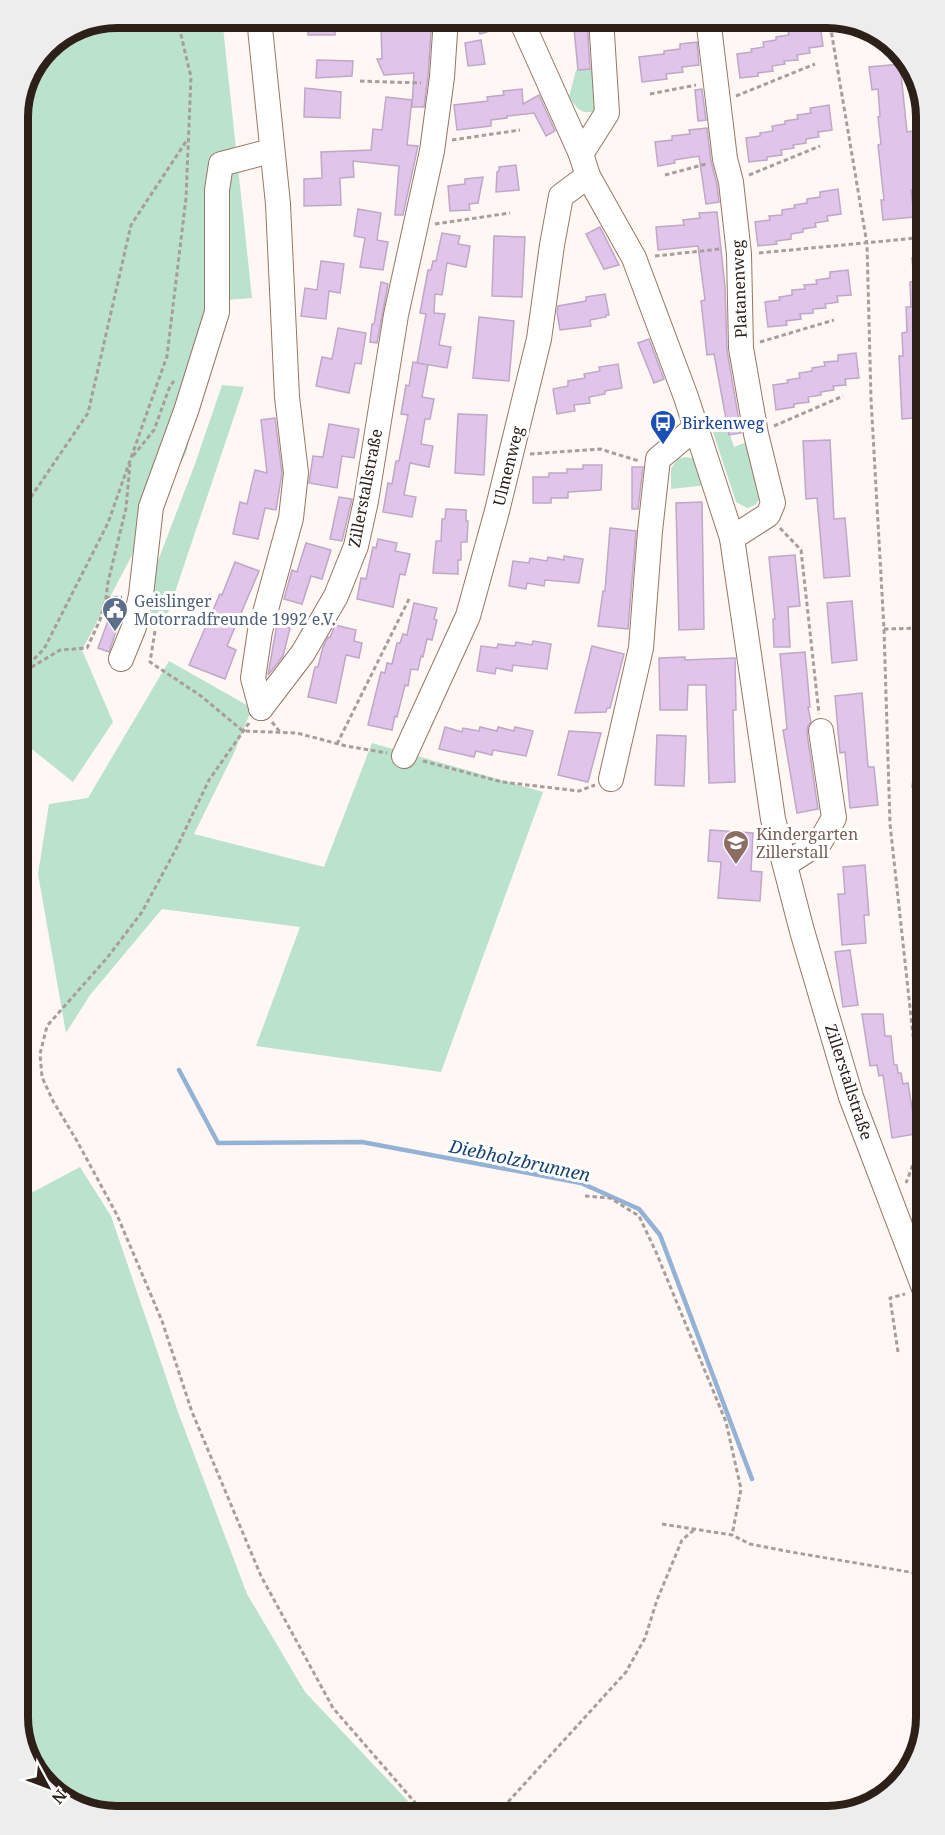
<svg xmlns="http://www.w3.org/2000/svg" width="945" height="1835" viewBox="0 0 945 1835" font-family="'Noto Serif',serif">
	<rect width="100%" height="100%" fill="#fef7f3"/>
	<g fill="#bae2cd">
		<polygon points="117,18 222,18 252,298 226,300 186,453 82,650 113,722 73,782 18,738 18,111 47,47"/>
		<path d="M 593,68 L 603,98 L 593,112 C 580,114 576,107 569,97 L 576,70 Z"/>
		<polygon points="222,385 244,387 167,616 151,618 143,600 195,464"/>
		<polygon points="726,423 734,447 752,440 763,495 755,505 747,508 736,502 712,429"/>
		<polygon points="686,457 698,459 707,485 671,489 671,469 677,459"/>
		<polygon points="169,661 252,708 234,753 194,834 324,867 372,743 543,792 441,1072 256,1046 300,927 162,909 90,995 66,1033 38,874 49,804 88,798"/>
		<polygon points="80,1167 111,1216 178,1412 247,1594 305,1692 420,1814 111,1817 62,1800 26,1756 18,1718 18,1178 21,1176 33,1192"/>
	</g>
	<g fill="none" stroke-linecap="round" stroke-linejoin="round">
		<polyline stroke="#93b2d5" stroke-width="4.5" points="179,1070 218,1143 362,1142 581,1183 639,1209 660,1235 752,1479"/>
	</g>
	<g fill="#e1c4ea" stroke="#bea8c5" stroke-width="1.5">
		<rect x="308" y="18" width="27" height="17"/>
		<polygon points="387,18 432,18 428,76 424,107 412,107 414,73 384,75 377,59 382,59 381,28 387,28"/>
		<polygon points="475,18 493,18 496,29 480,34"/>
		<polygon points="573,18 587,18 590,69 578,70"/>
		<polygon points="820,22 823,46 809,48 810,53 797,55 798,60 784,61 785,64 772,66 773,71 758,73 758,76 740,78 737,54 752,52 751,49 764,47 763,42 776,40 776,37 789,35 788,31 802,29 801,24"/>
		<polygon points="481,40 485,64 468,66 465,43"/>
		<polygon points="697,42 699,65 682,67 683,72 666,74 667,79 642,82 639,57 664,54 664,51 680,49 680,44"/>
		<polygon points="317,60 353,61 352,76 316,78"/>
		<polygon points="900,64 907,132 927,129 927,188 911,190 914,217 883,220 881,200 884,200 878,145 881,144 878,117 880,116 878,89 872,90 869,67"/>
		<polygon points="305,88 341,92 340,118 304,117"/>
		<polygon points="522,89 523,104 539,95 555,131 546,136 534,113 507,116 507,118 491,120 491,126 457,130 454,105 488,101 487,97 504,95 503,91"/>
		<polygon points="702,89 706,120 698,121 695,90"/>
		<polygon points="386,97 412,100 407,145 418,146 403,215 395,215 399,166 353,161 354,177 340,178 341,205 304,206 304,179 322,178 321,152 371,150 373,129 382,130"/>
		<polygon points="829,105 832,130 818,132 819,137 806,139 806,143 793,145 794,148 781,150 782,155 767,157 767,160 749,162 746,138 760,136 760,133 773,131 772,126 785,124 785,121 798,119 797,115 811,113 810,108"/>
		<polygon points="707,128 711,161 717,185 719,202 706,204 699,156 674,160 675,163 658,166 655,142 672,140 672,136 690,134 689,130"/>
		<polygon points="516,165 519,190 496,192 497,172 499,171 499,167"/>
		<polygon points="483,177 478,203 469,204 470,210 450,211 448,186 465,184 465,179"/>
		<polygon points="838,189 841,214 827,216 828,221 815,223 816,227 803,229 803,232 791,234 791,239 776,241 777,244 758,246 755,222 770,220 769,216 782,215 782,210 795,208 794,205 807,203 807,199 820,197 820,192"/>
		<polygon points="358,209 381,213 377,240 388,242 383,270 360,267 365,238 354,236"/>
		<polygon points="717,212 725,287 727,350 741,433 729,435 714,354 707,355 701,301 705,300 698,246 658,250 656,227 684,225 683,220 700,218 699,213"/>
		<polygon points="600,227 619,265 604,269 586,234"/>
		<polygon points="442,233 460,236 458,244 470,246 466,267 447,263 442,295 435,294 434,313 445,314 439,345 451,347 447,368 418,363 428,365 422,397 434,399 430,419 425,419 421,444 433,446 429,467 410,463 404,495 416,497 412,517 383,512 388,483 392,484 396,461 399,461 408,415 401,414 406,385 409,386 413,362 417,363 426,314 420,313 428,270 431,270 433,261 436,261"/>
		<polygon points="494,236 525,237 522,297 492,296"/>
		<polygon points="927,257 927,331 925,331 926,355 921,355 925,417 902,419 899,356 903,356 902,333 907,332 906,307 911,307 910,282 914,281 912,258"/>
		<polygon points="321,261 344,264 340,293 329,291 326,319 301,316 305,288 317,290"/>
		<polygon points="848,270 851,295 837,296 838,302 825,304 826,308 813,309 813,313 800,314 801,319 786,321 787,325 768,327 765,302 780,300 779,297 792,295 792,290 805,289 804,285 817,284 816,280 830,278 830,272"/>
		<polygon points="381,282 388,284 377,343 370,342 372,324 374,324"/>
		<polygon points="605,294 609,315 606,315 606,317 590,320 591,326 560,330 557,312 558,306 586,301 586,297"/>
		<polygon points="479,317 514,321 509,381 473,378"/>
		<polygon points="338,328 366,333 361,364 355,363 349,393 316,386 322,357 332,359"/>
		<polygon points="649,339 664,379 654,383 638,343"/>
		<polygon points="856,353 859,378 845,379 846,385 833,386 834,390 821,392 821,395 808,397 809,402 794,404 794,407 776,410 773,385 788,383 787,380 800,378 799,373 812,371 812,368 825,366 824,362 838,361 838,355"/>
		<polygon points="618,364 622,388 605,391 605,394 589,397 590,403 574,405 575,411 557,414 553,389 568,386 568,381 585,378 584,374 600,371 599,367"/>
		<polygon points="458,414 487,415 484,475 455,473"/>
		<polygon points="275,418 282,473 276,510 265,508 258,539 233,534 240,502 247,504 255,470 267,473 261,420"/>
		<polygon points="329,424 359,429 354,458 342,456 337,488 309,483 313,456 323,457"/>
		<polygon points="830,440 834,519 845,518 850,576 824,578 817,498 806,499 803,441"/>
		<polygon points="583,465 602,465 601,490 568,492 568,498 551,498 551,503 533,503 533,477 549,477 549,473 567,473 567,469 583,469"/>
		<polygon points="632,467 643,467 638,509 632,509"/>
		<polygon points="339,497 352,499 342,541 330,539"/>
		<polygon points="702,502 704,629 679,630 676,503"/>
		<polygon points="446,509 466,510 466,521 468,521 467,542 461,542 461,560 458,560 458,574 433,573 436,541 441,541 442,519 445,519"/>
		<polygon points="610,528 636,531 628,629 598,626 603,591 605,591"/>
		<polygon points="378,539 397,543 395,551 410,554 405,575 400,574 393,607 357,599 361,578 366,579 373,547 376,548"/>
		<polygon points="913,542 927,542 927,602 917,603"/>
		<polygon points="306,543 331,550 322,579 311,576 302,604 284,599 292,570 297,572"/>
		<polygon points="795,555 800,606 788,607 790,647 774,647 773,619 775,619 769,557"/>
		<polygon points="564,556 583,559 579,583 545,580 544,586 527,583 526,589 509,586 513,561 529,563 530,558 547,561 548,557 564,560"/>
		<polygon points="235,562 259,571 227,646 236,650 225,679 189,665 220,594 222,595"/>
		<polygon points="852,601 857,660 832,663 827,603"/>
		<polygon points="414,603 437,608 434,619 437,620 432,640 427,639 423,657 421,656 418,670 411,669 408,686 405,685 397,717 395,716 392,730 368,725 381,672 385,673 387,663 392,664 397,643 400,643 403,634 407,635"/>
		<polygon points="112,610 122,614 109,652 98,648"/>
		<polygon points="277,624 290,628 283,656 268,675"/>
		<polygon points="335,625 356,630 354,641 362,643 359,658 346,655 336,703 308,697 315,667 318,667 323,647 328,637 330,638"/>
		<polygon points="533,641 551,644 547,669 513,665 512,671 496,668 495,674 477,671 481,646 497,648 498,644 515,646 516,642 532,645"/>
		<polygon points="592,646 624,654 610,708 607,708 606,712 575,713"/>
		<polygon points="805,652 810,707 808,707 811,722 808,726 807,733 818,809 797,813 783,730 787,729 780,654"/>
		<polygon points="685,657 685,660 735,658 736,710 733,710 735,782 709,783 706,685 688,685 687,710 660,710 659,658"/>
		<polygon points="862,693 868,767 874,767 878,805 850,808 845,752 840,753 835,696"/>
		<polygon points="445,727 462,732 463,728 479,731 480,727 497,731 498,727 514,731 515,727 533,731 526,756 493,750 492,755 476,751 474,757 439,749"/>
		<polygon points="569,731 601,733 588,782 558,775"/>
		<polygon points="919,732 927,732 927,789 912,787"/>
		<polygon points="657,735 686,736 684,786 655,785"/>
		<polygon points="710,830 753,833 751,871 762,872 760,901 718,898 721,862 708,861"/>
		<polygon points="865,865 869,915 864,915 866,943 842,945 838,894 845,894 843,867"/>
		<polygon points="850,950 858,1005 843,1007 835,952"/>
		<polygon points="862,1014 883,1014 885,1036 891,1036 894,1065 897,1065 898,1073 901,1073 903,1084 908,1083 916,1134 892,1138 883,1075 879,1076 877,1065 870,1066"/>
	</g>
	<g fill="none" stroke-linecap="round" stroke-linejoin="round">
		<defs>
			<g id="minor">
				<polyline points="259,18 278,204 287,397 296,473 291,518 260,631 253,678 261,708"/>
				<polyline points="520,18 581,154 588,176 634,258 686,397 732,538 773,819 802,931 851,1097 927,1296"/>
				<polyline points="708,18 725,159 731,182 739,254 741,348 756,434 773,503 768,515 732,538"/>
				<polyline points="581,154 607,113 601,18"/>
				<polyline points="121,659 134,627 141,595 151,507 186,411 217,312 217,190 221,164 271,151"/>
				<polyline points="261,708 303,653 336,596 356,546 366,501 396,315 432,151 442,77 446,18"/>
				<polyline points="404,756 468,616 497,511 539,339 552,245 561,196 588,176"/>
				<polyline points="611,779 641,648 650,531 658,459 695,428"/>
				<polyline points="786,864 820,842 834,818 821,731"/>
			</g>
		</defs>
		<use href="#minor" stroke="#967665" stroke-width="26"/>
		<g stroke="#a79e99" stroke-width="3" stroke-dasharray="4.5 3" stroke-linecap="butt">
			<polyline points="829,18 867,244 871,399 884,629 890,824 924,1136 906,1183"/>
			<polyline points="360,81 421,83"/>
			<polyline points="650,94 696,85"/>
			<polyline points="736,96 815,64"/>
			<polyline points="452,140 520,130"/>
			<polyline points="665,175 706,164"/>
			<polyline points="749,175 820,146"/>
			<polyline points="435,224 510,213"/>
			<polyline points="759,253 927,237"/>
			<polyline points="655,256 720,249"/>
			<polyline points="760,342 834,320"/>
			<polyline points="774,426 843,396"/>
			<polyline points="530,454 600,449 639,461"/>
			<polyline points="133,456 154,430 170,386 174,381"/>
			<polyline points="18,516 88,413 131,225 187,140"/>
			<polyline points="780,528 801,550 819,714"/>
			<polyline points="106,598 122,597"/>
			<polyline points="884,629 927,628"/>
			<polyline points="155,631 150,662 201,696 243,731 297,733 346,746 387,753"/>
			<polyline points="25,671 60,650 87,648 100,620 106,598 108,582 126,508 130,464"/>
			<polyline points="18,675 44,649 108,523 167,356 186,198 191,77 177,18"/>
			<polyline points="272,722 280,732"/>
			<polyline points="249,723 209,780 176,849 142,912 107,958 47,1026 40,1054 42,1077 53,1101 77,1141 117,1215 162,1321 192,1412 261,1576 333,1708 425,1814"/>
			<polyline points="337,744 410,597"/>
			<polyline points="423,761 502,782 579,791 595,785"/>
			<polyline points="585,1196 610,1198 639,1216 656,1252 726,1422 741,1489 732,1535"/>
			<polyline points="898,1352 890,1298 905,1294"/>
			<polyline points="662,1524 732,1535 750,1544 791,1552 927,1575"/>
			<polyline points="498,1813 626,1672 645,1638 657,1600 682,1540 695,1529"/>
		</g>
		<use href="#minor" stroke="#fff" stroke-width="24"/>
	</g>
	<defs>
		<symbol id="bus-pin" viewBox="-11 -11 22 30"><path d="M0 17L-7.5 6A9.5 9.5 0 1 1 7.5 6Z" fill="#1a4fb4" stroke="#fff"/><path d="M-5-6H5V4H4V6H2V4H-2V6H-4V4H-5ZM-3.5-4V0h7V-4ZM-3.5 1.2v1.5H-2V1.2ZM2 1.2v1.5H3.5V1.2Z" fill="#fff"/></symbol>
		<symbol id="civic-pin" viewBox="-11 -11 22 30"><path d="M0 17L-7.5 6A9.5 9.5 0 1 1 7.5 6Z" fill="#5c6f8a" stroke="#fff"/><path d="M-.6-6.5H3V-4.5H.6V-3L4-1V1h2V6H-6V1h2V-1L-.6-3ZM-1.2 2.5V6h2.4V2.5Z" fill="#fff"/></symbol>
		<symbol id="school-pin" viewBox="-11 -11 22 30"><path d="M0 17L-7.5 6A9.5 9.5 0 1 1 7.5 6Z" fill="#8d6e63" stroke="#fff"/><path d="M0-5L7-2L0 1L-7-2ZM-4 1L0 2.5L4 1V4Q0 6-4 4Z" fill="#fff"/></symbol>
	</defs>
	<g fill-rule="evenodd">
		<use href="#bus-pin" x="648" y="408" width="30" height="40"/>
		<use href="#civic-pin" x="100" y="595" width="30" height="40"/>
		<use href="#school-pin" x="721" y="828" width="30" height="40"/>
	</g>
	<g text-anchor="middle" dominant-baseline="central" stroke-width="6" stroke-linejoin="round" paint-order="stroke">
		<g font-size="16" fill="#2d2019" stroke="#fff">
			<text transform="translate(739 289) rotate(-92)">Platanenweg</text>
			<text transform="translate(508 466) rotate(-76)">Ulmenweg</text>
			<text transform="translate(365 488) rotate(-79)">Zillerstallstraße</text>
			<text transform="translate(849 1082) rotate(72)">Zillerstallstraße</text>
		</g>
		<g font-size="16" fill="#164399" stroke="#fff" text-anchor="start">
			<text x="682" y="423">Birkenweg</text>
		</g>
		<g font-size="16" fill="#4e5e75" stroke="#fff" text-anchor="start">
			<text x="134" y="601">Geislinger<tspan x="134" dy="18">Motorradfreunde 1992 e.V.</tspan></text>
		</g>
		<g font-size="16" fill="#785e54" stroke="#fff" text-anchor="start">
			<text x="756" y="834">Kindergarten<tspan x="756" dy="18">Zillerstall</tspan></text>
		</g>
		<g font-size="18" font-style="italic" fill="#164370" stroke="#fff">
			<text transform="translate(520 1160) rotate(12)">Diebholzbrunnen</text>
		</g>
	</g>
	<path d="M0 0H945V1835H0ZM117 28H827A89 89 0 0 1 916 117V1717A89 89 0 0 1 827 1806H117A89 89 0 0 1 28 1717V117A89 89 0 0 1 117 28Z" fill="#eeeded" fill-rule="evenodd"/>
	<path fill="none" stroke="#2d2019" stroke-width="8" d="M117 28H827A89 89 0 0 1 916 117V1717A89 89 0 0 1 827 1806H117A89 89 0 0 1 28 1717V117A89 89 0 0 1 117 28Z"/>
	<g transform="translate(48 1787) rotate(131)" stroke="#ffffff" stroke-width="4.5" paint-order="stroke">
	<path d="M0-4.5L10 22L0 15L-10 22Z" fill="#2d2019"/>
	<text y="-9" font-size="16" font-weight="bold" text-anchor="middle" fill="#2d2019">N</text>
	</g>
</svg>
